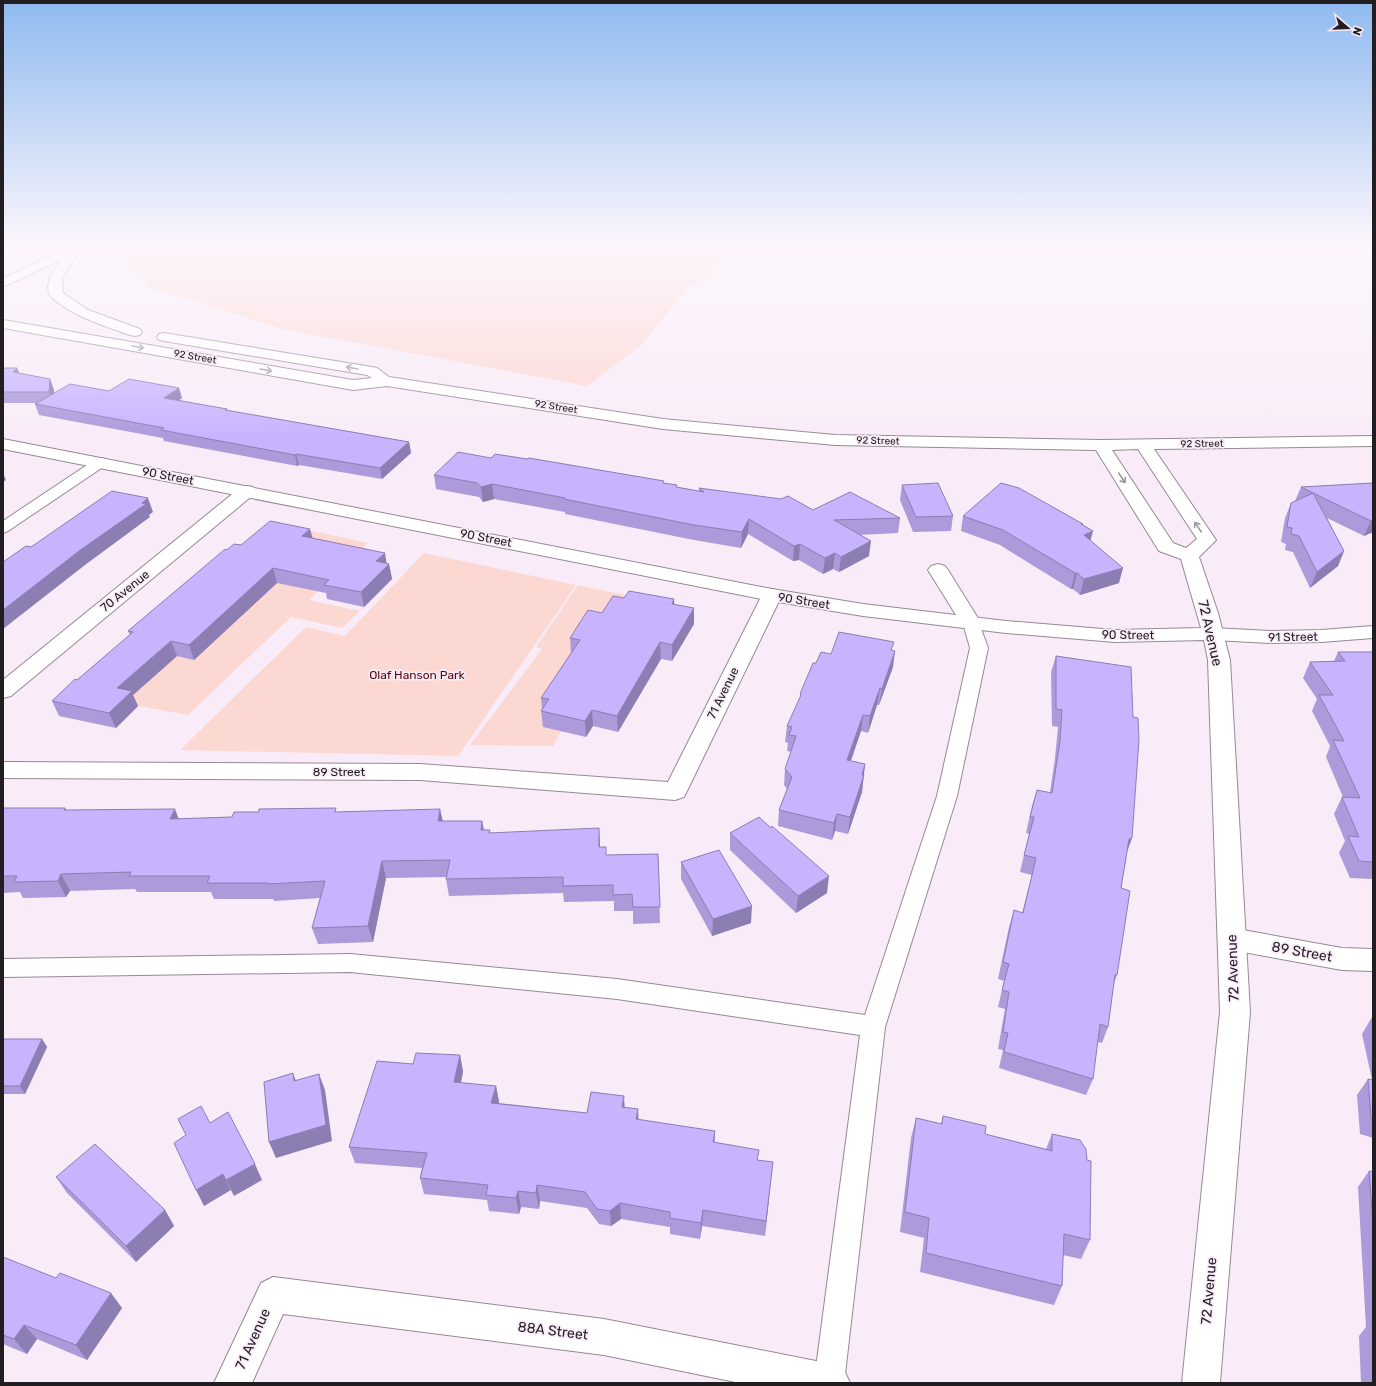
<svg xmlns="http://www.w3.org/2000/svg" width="1376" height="1386" viewBox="0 0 1376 1386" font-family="Rubik,sans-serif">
	<rect width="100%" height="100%" fill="#f9ecf8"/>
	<g fill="#fcd8d3">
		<polygon points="124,244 745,244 711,270 712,275 691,285 640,346 587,386 282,329 217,308 152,289 123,260"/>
		<polygon points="299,528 368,543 309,600 360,611 342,628 291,617 188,715 123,703 155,675 191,626 223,633 244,614"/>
		<polygon points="424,553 576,585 458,756 180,750 306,627 345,636"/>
		<polygon points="578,585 634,597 553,746 470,745 542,649 536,647"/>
	</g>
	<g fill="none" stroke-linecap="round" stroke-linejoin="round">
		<defs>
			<g id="lane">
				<polygon points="101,458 106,459 108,462 106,465 8,531 3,533 3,521 96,459"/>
				<polygon points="971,618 977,619 979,623 988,648 957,796 885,1027 844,1383 814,1383 860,1035 617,999 350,972 3,977 3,959 350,954 617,979 865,1015 937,796 970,648 963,623 965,619"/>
			</g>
			<g id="street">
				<polygon points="247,486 253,487 256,491 253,495 11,696 3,698 3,680 241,487"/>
				<polygon points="938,564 945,566 948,570 981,623 978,627 971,629 964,627 961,623 928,570 931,566"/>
				<polygon points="772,589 779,591 782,595 687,791 684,797 675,800 420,780 3,778 3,762 420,764 668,782 762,595 765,591"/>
				<polygon points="1373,626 1373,638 1321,642 1271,643 1213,640 1206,638 1203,634 1206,630 1213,628 1271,631 1321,630"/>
				<polygon points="1232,928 1342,948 1373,949 1373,971 1342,970 1232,950 1222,947 1218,939 1222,931"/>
				<polygon points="273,1277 604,1319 831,1364 844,1370 850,1383 740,1383 604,1355 283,1314 252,1383 214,1383 261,1283"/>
			</g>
			<g id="secondary">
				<path d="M 75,245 L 79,246 L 81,249 L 62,277 L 63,293 L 88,310 L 140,329 L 142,332 L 140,335 L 135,336 L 130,335 C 102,325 74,317 51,297 C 43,284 54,270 61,260 L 3,287 L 3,278 Z"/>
				<path d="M 3,320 L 353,380 L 372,378 L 367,375 L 164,341 L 159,340 L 157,337 L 159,334 L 164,333 L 372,367 L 377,368 L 389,377 L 663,419 L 835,435 L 1101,440 L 1373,436 L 1373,446 L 1154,449 L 1216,540 L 1199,557 L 1218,613 L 1230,660 L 1250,1012 L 1220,1383 L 1182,1383 L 1220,1012 L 1208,660 L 1204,640 L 1115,642 L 1006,633 L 863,616 L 772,601 L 3,449 L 3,439 L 772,589 L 863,604 L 1006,621 L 1115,630 L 1201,628 L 1181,559 L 1159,551 L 1096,450 L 835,445 L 663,429 L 387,386 L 353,390 L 3,328 ZM 1138,449 L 1197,539 L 1186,548 L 1173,543 L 1112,450 Z"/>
			</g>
		</defs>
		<use href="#lane" stroke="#958995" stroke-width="2"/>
		<use href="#street" stroke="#958995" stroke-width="2"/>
		<use href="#secondary" stroke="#958995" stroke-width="2"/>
		<use href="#lane" fill="#fff" fill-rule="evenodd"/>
		<use href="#street" fill="#fff" fill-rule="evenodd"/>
		<use href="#secondary" fill="#fff" fill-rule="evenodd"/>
	</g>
	<g fill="#ac9adb">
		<polygon points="3,368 19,373 50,379 54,390 54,393 109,391 182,398 179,400 227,409 228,410 409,442 411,453 382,479 299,465 297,466 164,441 163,438 39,415 35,404 37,403 3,403"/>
		<polygon points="491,458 664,483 677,487 699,491 699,488 813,510 900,518 898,533 859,535 869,556 839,572 833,569 823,574 799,560 793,561 748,534 741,548 694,540 565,514 565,512 494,499 483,502 479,497 436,489 434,475"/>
		<polygon points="1373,483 1373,532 1364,536 1327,518 1344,551 1338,566 1310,588 1293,552 1285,550 1286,544 1281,542 1285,518 1291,503 1295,501 1301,487"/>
		<polygon points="902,485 953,516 951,531 913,532 900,500"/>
		<polygon points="963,516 1083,524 1082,525 1090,540 1119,583 1080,595 1073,589 1071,589 1000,545 961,531"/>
		<polygon points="312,538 389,564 392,579 364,607 327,599 326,593 277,583 194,660 177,656 133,695 138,706 116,728 59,716 52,701 77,680 130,635 128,631 241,545"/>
		<polygon points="674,599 674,605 694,624 672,661 661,659 618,732 593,726 586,737 543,727 541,711 542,709 541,698 571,653 570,638 602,613"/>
		<polygon points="893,650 893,667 879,705 877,705 868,733 861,731 851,761 865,764 862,792 848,834 835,831 832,840 778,826 779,810 787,789 784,785 785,769 791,752 787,751 788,743 785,742 787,726 800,698 800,694 816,663 831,654"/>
		<polygon points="1338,652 1373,652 1373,879 1350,878 1339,853 1345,841 1334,814 1342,797 1343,797 1326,757 1330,746 1312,711 1317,699 1303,678 1310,662 1334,661"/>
		<polygon points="1056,656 1127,853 1121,888 1117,975 1114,983 1108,1027 1102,1043 1097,1042 1093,1079 1086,1095 999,1068 1003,1050 998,1049 1005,1009 998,1007 1004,981 998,979 1009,927 1014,910 1022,913 1032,875 1020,872 1029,834 1026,833 1032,806 1037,790 1050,793 1055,758 1058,727 1052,726 1051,672"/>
		<polygon points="3,808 65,808 67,810 179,819 232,817 338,812 443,821 482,821 484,830 490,833 600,844 600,847 606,847 606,855 658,854 660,923 633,924 633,911 614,911 614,901 564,902 563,893 449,896 446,879 447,877 386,878 373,942 318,944 312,928 320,898 274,901 273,899 214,899 211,892 137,892 135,889 70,891 66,897 23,898 20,892 3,893"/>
		<polygon points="771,828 827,893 796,913 730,850 730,833"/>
		<polygon points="681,862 751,923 712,936 681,879"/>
		<polygon points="1372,1017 1373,1017 1373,1138 1360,1134 1357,1095 1368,1079 1372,1080 1362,1034"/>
		<polygon points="3,1039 42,1039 47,1047 25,1094 3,1094"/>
		<polygon points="460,1055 463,1072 461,1083 496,1086 499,1102 498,1103 587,1113 625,1107 639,1120 715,1131 715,1143 758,1160 771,1178 765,1236 702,1226 700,1239 670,1234 670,1227 621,1219 611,1226 599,1224 587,1208 540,1201 539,1209 521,1207 519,1214 489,1211 487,1200 424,1194 420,1178 422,1168 355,1163 349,1147 413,1064"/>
		<polygon points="943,1116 985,1134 1046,1149 1052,1134 1090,1240 1081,1259 1063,1255 1062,1286 1054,1305 920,1272 924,1238 900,1232 911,1138 916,1118 941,1124"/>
		<polygon points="1369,1171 1373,1172 1373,1383 1361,1383 1359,1336 1366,1327 1358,1187"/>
		<polygon points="56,1177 165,1210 174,1226 136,1262 67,1193"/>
		<polygon points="3,1257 122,1308 87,1360 37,1339 27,1354 3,1344"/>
	</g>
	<g fill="#8c7db2">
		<polygon points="17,368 22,379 13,372"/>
		<polygon points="50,379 54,390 53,403 49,392"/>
		<polygon points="179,388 182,398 167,408 164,398"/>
		<polygon points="409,442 411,453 382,479 380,468"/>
		<polygon points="296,454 299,465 297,466 295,455"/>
		<polygon points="3,473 6,480 3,482"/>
		<polygon points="492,484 494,499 483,502 481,487"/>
		<polygon points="148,498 153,512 149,515 150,517 85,565 3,629 3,610 79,551"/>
		<polygon points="749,519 748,534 741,548 742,532"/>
		<polygon points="1373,520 1373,532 1364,536 1371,521"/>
		<polygon points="310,529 314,543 302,536"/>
		<polygon points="1093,531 1089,546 1084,535"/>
		<polygon points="871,541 869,556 839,572 841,557"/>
		<polygon points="800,544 799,560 793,561 794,546"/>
		<polygon points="1344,551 1338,566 1310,588 1317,572"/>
		<polygon points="385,553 387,566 389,564 392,579 364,607 361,592 376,561"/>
		<polygon points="835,553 833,569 823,574 825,558"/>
		<polygon points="273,568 277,583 194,660 189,645"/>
		<polygon points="1123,568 1119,583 1080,595 1084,579"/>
		<polygon points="1075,573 1077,573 1073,589 1071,589"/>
		<polygon points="674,599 675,615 672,604"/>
		<polygon points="694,608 694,624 672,661 672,645"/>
		<polygon points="171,641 177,656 133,695 138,706 116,728 109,713 117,688"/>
		<polygon points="660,642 661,659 618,732 617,716"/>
		<polygon points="895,651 893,667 879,705 882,689"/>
		<polygon points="880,688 877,705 868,733 870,716"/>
		<polygon points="592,710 593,726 586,737 585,721"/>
		<polygon points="863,715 861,731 845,777 847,760"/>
		<polygon points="865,764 862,792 848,834 850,817"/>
		<polygon points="175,809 181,825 170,819"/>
		<polygon points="440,809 444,826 438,821"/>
		<polygon points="837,814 835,831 832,840 834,823"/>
		<polygon points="482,821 485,837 481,830"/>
		<polygon points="599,828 600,844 600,863 599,847"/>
		<polygon points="1132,838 1126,855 1129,839"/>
		<polygon points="382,861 386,878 373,942 368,926"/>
		<polygon points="61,874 70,891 66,897 58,881"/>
		<polygon points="829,876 827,893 796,913 798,896"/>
		<polygon points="752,906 751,923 712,936 713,919"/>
		<polygon points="42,1039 47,1047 25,1094 20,1086"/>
		<polygon points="460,1055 463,1072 457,1099 454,1082"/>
		<polygon points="293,1073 299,1089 294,1081"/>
		<polygon points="319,1074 325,1090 332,1141 276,1158 269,1142"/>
		<polygon points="496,1086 499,1102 494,1119 491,1103"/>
		<polygon points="624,1096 625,1112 622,1107"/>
		<polygon points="638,1109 639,1126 636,1119"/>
		<polygon points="773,1162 771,1178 765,1236 766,1221"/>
		<polygon points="255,1164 262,1180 234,1196 226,1180"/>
		<polygon points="223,1174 231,1190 204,1206 196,1190"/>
		<polygon points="537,1185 540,1201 539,1209 536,1193"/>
		<polygon points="518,1191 521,1207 519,1214 516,1198"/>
		<polygon points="620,1203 621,1219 611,1226 610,1211"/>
		<polygon points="165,1210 174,1226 136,1262 126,1246"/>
		<polygon points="703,1210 702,1226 700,1239 701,1223"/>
		<polygon points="111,1293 122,1308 87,1360 76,1345"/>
		<polygon points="24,1325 37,1339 27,1354 14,1339"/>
	</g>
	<g fill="#c8b3ff" stroke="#8c7db2">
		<polygon points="3,368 17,368 13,372 50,379 49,392 3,392"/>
		<polygon points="129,379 179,388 164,398 227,409 225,410 409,442 380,468 296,454 295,455 161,430 164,428 35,404 70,384 109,391"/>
		<polygon points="458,452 491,458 495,454 527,459 529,458 664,481 663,483 677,485 676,487 704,492 699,488 781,499 788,496 813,510 850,492 900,518 834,520 871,541 841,557 835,553 825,558 800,544 794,546 749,519 742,532 694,525 564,499 565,498 492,484 481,487 477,483 434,475"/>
		<polygon points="938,483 953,516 916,517 902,485"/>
		<polygon points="1001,483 1019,488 1083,524 1081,524 1093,531 1084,535 1123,568 1084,579 1077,573 1075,573 1003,530 963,516"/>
		<polygon points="1373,483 1373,520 1371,521 1313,493 1344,551 1317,572 1299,536 1291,534 1292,528 1287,527 1291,503 1313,493 1301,487"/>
		<polygon points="112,491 148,498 142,503 146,504 79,551 3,610 3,562 26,546 31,547"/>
		<polygon points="270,521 310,529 302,536 385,553 376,561 389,564 361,592 324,585 329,580 273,568 189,645 171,641 117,688 132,691 109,713 52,701 75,679 77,680 133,632 128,631 224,550 228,549 234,544 241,545"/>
		<polygon points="629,591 674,599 672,604 694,608 672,645 660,642 617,716 592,710 585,721 541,711 549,699 541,698 580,640 570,638 588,610 602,613 613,596 624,598"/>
		<polygon points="839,632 894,642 891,650 895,651 882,689 880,688 870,716 863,715 847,760 865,764 862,775 864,775 850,817 837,814 834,823 779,810 792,777 785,769 796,736 789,735 792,727 787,726 801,695 800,694 813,663 816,663 821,652 831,654"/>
		<polygon points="1338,652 1373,652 1373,862 1359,861 1348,836 1359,837 1342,797 1360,798 1333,740 1344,741 1319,695 1333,695 1310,662 1345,661"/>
		<polygon points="1056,656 1131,667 1133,717 1138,718 1139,740 1132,838 1129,839 1121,888 1130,891 1117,975 1115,975 1108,1027 1100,1024 1093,1079 1004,1052 1008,1033 1003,1032 1009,992 1002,990 1009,964 1003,962 1014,910 1023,913 1036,858 1024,855 1034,817 1030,817 1037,790 1052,793 1060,741 1062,710 1056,709"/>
		<polygon points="3,808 65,808 64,810 175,809 170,819 232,817 234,812 259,812 259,809 336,808 335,812 440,809 438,821 482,821 481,830 490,830 489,833 599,828 599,847 606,847 606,855 658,854 660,907 633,907 632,894 613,895 613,885 563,886 563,877 446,879 450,860 382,861 368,926 312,928 325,881 268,884 268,883 207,883 210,876 129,876 131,872 61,874 58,881 14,882 17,876 3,876"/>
		<polygon points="759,817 771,828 772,826 829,876 798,896 730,833"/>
		<polygon points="719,850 752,906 713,919 681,862"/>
		<polygon points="3,1039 42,1039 20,1086 3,1086"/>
		<polygon points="416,1053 460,1055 454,1082 496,1086 491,1103 587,1113 591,1092 624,1096 622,1107 638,1109 636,1119 715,1131 713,1142 759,1150 757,1160 773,1162 766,1221 703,1210 701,1223 670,1218 670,1212 620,1203 610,1211 597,1209 585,1192 537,1185 536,1193 518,1191 516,1198 486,1195 488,1185 420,1178 427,1153 349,1147 377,1061 413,1064"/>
		<polygon points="293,1073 294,1081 319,1074 326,1125 269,1142 264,1082"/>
		<polygon points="1368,1079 1373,1080 1373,1118 1371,1118"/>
		<polygon points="201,1106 210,1123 228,1112 255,1164 226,1180 223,1174 196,1190 174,1143 186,1135 178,1119"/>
		<polygon points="943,1116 986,1126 985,1134 1052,1151 1052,1134 1080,1140 1086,1149 1087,1160 1091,1161 1090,1240 1064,1234 1062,1286 926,1253 929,1218 905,1212 916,1118 942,1124"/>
		<polygon points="95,1144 165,1210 126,1246 56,1177"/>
		<polygon points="1369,1171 1373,1172 1373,1223"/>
		<polygon points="3,1257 56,1278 60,1273 111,1293 76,1345 24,1325 14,1339 3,1335"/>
		<polygon points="1372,1321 1373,1321 1373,1347"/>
	</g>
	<defs><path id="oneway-shaft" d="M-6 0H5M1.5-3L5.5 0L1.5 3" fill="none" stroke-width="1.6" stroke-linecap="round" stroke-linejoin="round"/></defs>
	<g stroke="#9b999b">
		<use href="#oneway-shaft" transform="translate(138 347) rotate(10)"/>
		<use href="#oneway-shaft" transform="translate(352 368) rotate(-170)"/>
		<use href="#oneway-shaft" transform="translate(266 370) rotate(10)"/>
		<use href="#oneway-shaft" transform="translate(1122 478) rotate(57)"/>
		<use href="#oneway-shaft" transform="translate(1198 527) rotate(-124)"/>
	</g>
	<linearGradient id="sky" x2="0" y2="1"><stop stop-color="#8fbaf0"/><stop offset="0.56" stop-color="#fcf6fc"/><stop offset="1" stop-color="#fcf6fc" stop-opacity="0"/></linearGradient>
	<rect width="1376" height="438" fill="url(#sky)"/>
	<g text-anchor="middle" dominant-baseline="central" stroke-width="3.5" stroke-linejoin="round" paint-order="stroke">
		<g font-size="10" fill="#211d21" stroke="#f9ecf8">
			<text transform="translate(195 357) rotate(10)">92 Street</text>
			<text transform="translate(556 407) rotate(9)">92 Street</text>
			<text transform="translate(878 441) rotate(2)">92 Street</text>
			<text transform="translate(1202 444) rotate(-1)">92 Street</text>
		</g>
		<g font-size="12" fill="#211d21" stroke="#f9ecf8">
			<text transform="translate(168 476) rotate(11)">90 Street</text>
			<text transform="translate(486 538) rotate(11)">90 Street</text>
			<text transform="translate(125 591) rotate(-39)">70 Avenue</text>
			<text transform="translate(804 601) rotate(9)">90 Street</text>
			<text transform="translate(1128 635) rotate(1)">90 Street</text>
			<text transform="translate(1293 637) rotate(-1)">91 Street</text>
			<text transform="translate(723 693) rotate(-64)">71 Avenue</text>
			<text x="339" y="772">89 Street</text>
		</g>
		<g font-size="12" fill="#560707" stroke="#f9ecf8">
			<text x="417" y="675">Olaf Hanson Park</text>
		</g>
		<g font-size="14" fill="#211d21" stroke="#f9ecf8">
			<text transform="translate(1210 633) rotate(77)">72 Avenue</text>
			<text transform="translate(1302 952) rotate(10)">89 Street</text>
			<text transform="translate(1233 968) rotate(-92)">72 Avenue</text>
			<text transform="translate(1209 1291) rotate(-85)">72 Avenue</text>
			<text transform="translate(553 1331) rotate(7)">88A Street</text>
			<text transform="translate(253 1339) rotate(-66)">71 Avenue</text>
		</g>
	</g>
	<rect width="1376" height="1386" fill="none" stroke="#211d21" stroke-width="8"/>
	<g transform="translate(1348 28) rotate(109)" stroke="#f9ecf8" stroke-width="3" paint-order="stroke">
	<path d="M0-3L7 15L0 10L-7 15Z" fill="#211d21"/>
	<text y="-6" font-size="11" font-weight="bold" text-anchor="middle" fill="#211d21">N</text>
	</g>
</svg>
